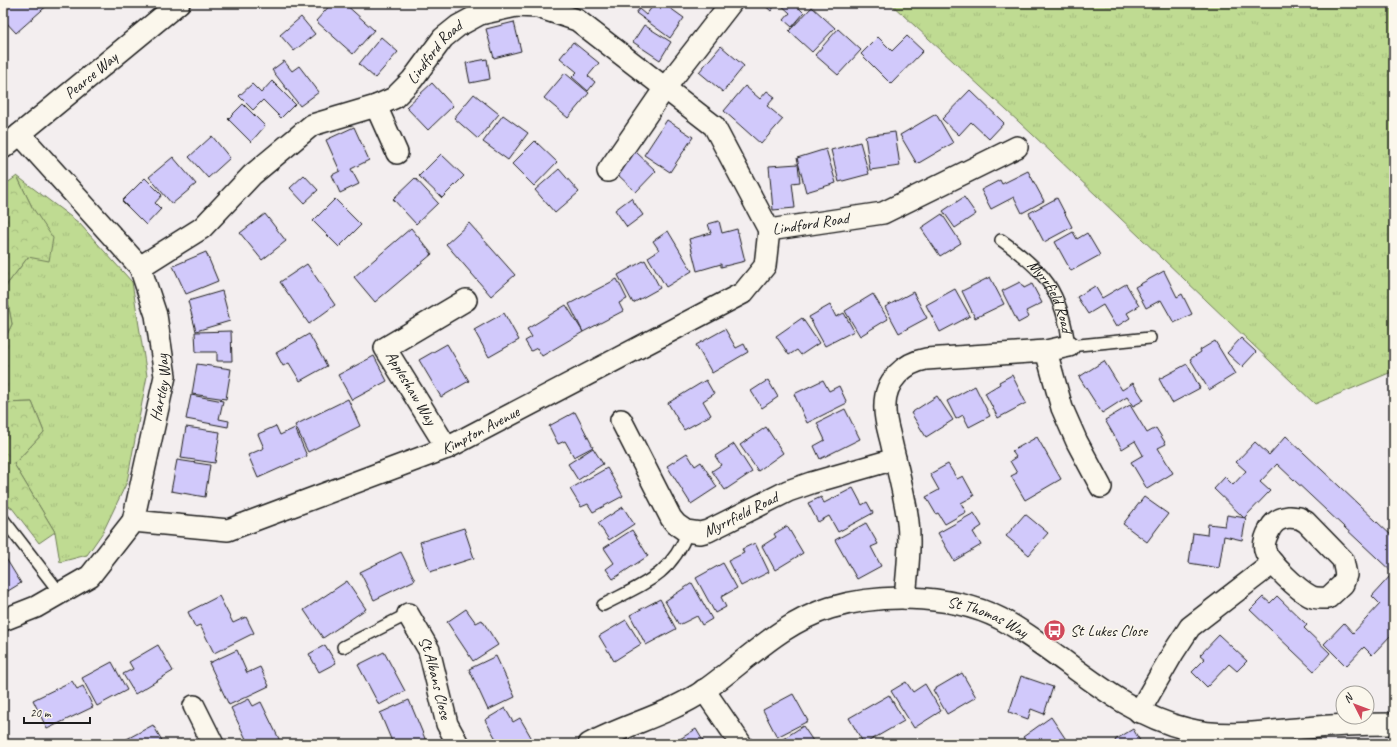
<svg xmlns="http://www.w3.org/2000/svg" width="1397" height="747" viewBox="0 0 1397 747" font-family="Caveat,sans-serif">
	<defs>
		<pattern id="grass-tufts" width="24" height="20" patternUnits="userSpaceOnUse"><rect width="24" height="20" fill="#bfdb92"/><path d="M3 7l-1-3M5 7V3M7 7l1-3M15 17l-1-3M17 17v-4M19 17l1-3" fill="none" stroke="#a4bb7d"/></pattern>
		<pattern id="forest-crowns" width="20" height="18" patternUnits="userSpaceOnUse"><rect width="20" height="18" fill="#bfdb92"/><path d="M2 6a3 3 0 1 1 6 0M12 15a3 3 0 1 1 6 0" fill="none" stroke="#a4bb7d"/></pattern>
	</defs>
	<rect width="100%" height="100%" fill="#f3eeef"/>
	<filter id="ink" filterUnits="userSpaceOnUse"><feTurbulence type="fractalNoise" baseFrequency=".025" numOctaves="2"/><feDisplacementMap in="SourceGraphic" scale="8" xChannelSelector="R" yChannelSelector="G"/><feConvolveMatrix kernelMatrix="1 2 1 2 8 2 1 2 1" color-interpolation-filters="sRGB"/></filter>
	<g filter="url(#ink)">
		<g fill="url(#grass-tufts)" stroke="#6e7c57">
			<polygon points="890,3 1394,3 1394,371 1315,404 1032,134"/>
			<polygon points="17,176 79,223 132,282 147,376 127,482 103,532 87,555 60,562 55,532 14,464 44,432 32,402 3,403 3,343 12,324 5,287 28,257 32,207"/>
		</g>
		<g fill="url(#forest-crowns)" stroke="#6e7c57">
			<polygon points="17,176 32,207 53,238 49,261 28,257 5,287 12,324 3,343 3,186"/>
			<polygon points="32,402 44,432 14,464 55,532 39,543 12,508 3,503 3,403"/>
		</g>
		<g fill="#d1c9fb" stroke="#1c1c1c">
			<polygon points="3,3 50,3 16,33 3,19"/>
			<polygon points="332,3 344,3 374,30 353,54 316,21"/>
			<polygon points="655,3 663,3 684,18 670,38 636,13 639,9 646,15"/>
			<polygon points="762,3 777,3 771,11"/>
			<polygon points="779,3 801,3 798,7 804,13 792,27 784,20 790,13"/>
			<polygon points="812,7 835,28 812,52 789,31"/>
			<polygon points="301,17 315,34 294,51 280,35"/>
			<polygon points="514,22 521,51 494,58 486,29"/>
			<polygon points="644,25 671,42 660,60 633,42"/>
			<polygon points="838,29 861,50 838,75 815,55"/>
			<polygon points="907,36 923,51 891,84 861,54 878,37 892,51"/>
			<polygon points="381,37 398,52 375,78 359,64"/>
			<polygon points="573,42 599,63 588,76 595,82 588,91 572,77 577,72 560,58"/>
			<polygon points="721,46 744,66 723,92 699,72"/>
			<polygon points="487,59 490,79 470,83 466,63"/>
			<polygon points="284,61 292,71 299,66 319,92 300,106 272,70"/>
			<polygon points="565,73 589,93 568,118 544,98"/>
			<polygon points="272,81 295,104 281,118 263,100 253,110 239,96 252,84 261,93"/>
			<polygon points="432,83 453,106 428,130 406,107"/>
			<polygon points="745,86 760,99 767,91 775,97 767,106 783,119 761,144 724,111"/>
			<polygon points="970,90 1004,123 989,139 971,122 959,135 942,119"/>
			<polygon points="474,94 499,114 478,139 454,118"/>
			<polygon points="243,104 265,126 251,142 228,119"/>
			<polygon points="936,114 953,143 917,164 900,135"/>
			<polygon points="503,115 528,133 508,160 483,142"/>
			<polygon points="667,120 693,137 670,172 644,155"/>
			<polygon points="354,127 369,160 351,169 359,184 340,193 332,175 340,171 326,140"/>
			<polygon points="895,132 900,166 870,170 865,136"/>
			<polygon points="212,136 230,158 208,178 189,157"/>
			<polygon points="535,141 557,162 534,186 512,164"/>
			<polygon points="860,142 869,174 839,182 831,150"/>
			<polygon points="826,149 836,183 806,192 797,158"/>
			<polygon points="635,151 656,171 636,192 615,172"/>
			<polygon points="441,154 464,176 442,198 419,176"/>
			<polygon points="173,157 196,184 172,204 149,177"/>
			<polygon points="798,164 800,182 792,183 795,208 773,210 769,166"/>
			<polygon points="559,169 579,192 555,213 535,190"/>
			<polygon points="1028,171 1044,201 1022,213 1014,197 991,209 981,190 1000,180 1002,184"/>
			<polygon points="304,175 318,190 304,203 290,188"/>
			<polygon points="145,178 162,195 155,203 161,209 146,225 122,201"/>
			<polygon points="415,178 438,203 416,224 393,199"/>
			<polygon points="964,197 976,214 955,228 943,211"/>
			<polygon points="631,198 643,215 627,227 615,210"/>
			<polygon points="1057,198 1072,227 1044,242 1029,213"/>
			<polygon points="335,199 361,225 339,247 313,221"/>
			<polygon points="265,214 286,241 262,260 240,233"/>
			<polygon points="942,214 961,243 940,256 921,228"/>
			<polygon points="719,221 722,233 737,229 745,261 721,267 721,264 697,271 689,239 711,233 708,224"/>
			<polygon points="469,223 515,275 491,296 446,244"/>
			<polygon points="411,228 432,254 375,302 354,277"/>
			<polygon points="668,231 692,271 666,287 648,257 659,250 653,241"/>
			<polygon points="1073,232 1077,239 1087,233 1100,255 1071,271 1055,242"/>
			<polygon points="206,252 218,281 186,294 173,266"/>
			<polygon points="645,260 660,288 633,303 618,275"/>
			<polygon points="307,264 335,305 309,324 280,282"/>
			<polygon points="1164,271 1177,297 1182,294 1192,314 1174,323 1161,300 1146,308 1135,287"/>
			<polygon points="990,277 1004,304 975,318 962,291"/>
			<polygon points="617,279 627,299 619,303 623,311 583,332 569,304"/>
			<polygon points="1020,282 1024,288 1032,284 1042,303 1026,311 1029,317 1018,323 1002,291"/>
			<polygon points="1126,284 1139,306 1127,313 1130,318 1116,327 1103,305 1088,314 1077,297 1095,286 1102,298"/>
			<polygon points="955,289 970,316 940,332 926,305"/>
			<polygon points="222,291 230,321 196,331 188,301"/>
			<polygon points="913,292 927,318 899,333 885,307"/>
			<polygon points="873,294 888,319 860,336 845,311"/>
			<polygon points="566,305 583,332 542,356 537,348 531,351 525,341 532,337 527,329"/>
			<polygon points="830,305 836,317 844,313 854,331 825,346 809,317"/>
			<polygon points="504,313 519,340 489,357 474,330"/>
			<polygon points="802,318 819,343 801,355 797,350 789,355 776,336"/>
			<polygon points="725,329 736,348 744,344 748,352 712,373 696,345"/>
			<polygon points="231,331 232,361 217,361 217,352 196,352 195,332"/>
			<polygon points="309,334 327,366 300,381 289,363 283,366 276,353"/>
			<polygon points="1241,338 1256,352 1242,367 1227,353"/>
			<polygon points="1215,341 1235,374 1209,390 1190,359 1201,352 1200,350"/>
			<polygon points="447,344 469,381 441,397 419,360"/>
			<polygon points="374,356 387,381 352,400 338,375"/>
			<polygon points="1104,361 1122,390 1133,383 1144,400 1133,406 1127,397 1102,413 1079,377"/>
			<polygon points="197,364 231,369 226,399 192,394"/>
			<polygon points="1187,364 1200,388 1172,403 1159,379"/>
			<polygon points="1012,375 1026,403 998,418 985,393 1000,384 999,382"/>
			<polygon points="706,380 714,394 703,401 711,415 684,430 668,403"/>
			<polygon points="768,380 778,397 762,408 751,391"/>
			<polygon points="823,380 829,391 839,386 847,403 807,423 794,394"/>
			<polygon points="975,386 990,416 969,427 963,415 956,419 947,401"/>
			<polygon points="191,395 223,401 219,419 229,421 228,427 186,419"/>
			<polygon points="937,396 953,420 926,437 911,413"/>
			<polygon points="348,399 360,426 308,452 295,425"/>
			<polygon points="1130,405 1147,433 1156,428 1166,444 1158,448 1173,473 1147,489 1131,462 1143,455 1135,441 1122,449 1105,420"/>
			<polygon points="845,409 860,439 820,459 814,446 825,440 817,423"/>
			<polygon points="575,412 593,447 574,457 565,441 558,444 549,426"/>
			<polygon points="276,426 280,435 295,428 307,456 258,478 248,455 264,448 258,434"/>
			<polygon points="186,427 220,432 215,463 181,458"/>
			<polygon points="766,427 783,453 758,471 740,445"/>
			<polygon points="1286,436 1394,538 1394,574 1277,464 1260,482 1270,491 1244,518 1214,489 1225,477 1233,485 1246,471 1236,462 1255,442 1269,455"/>
			<polygon points="1037,437 1061,479 1025,500 1011,476 1017,473 1010,461 1016,457 1012,451"/>
			<polygon points="734,444 752,472 725,490 712,471 721,465 715,456"/>
			<polygon points="593,448 603,464 578,480 568,464"/>
			<polygon points="687,453 695,466 701,462 717,487 691,504 667,466"/>
			<polygon points="177,460 210,465 205,497 171,491"/>
			<polygon points="948,464 957,479 963,476 974,496 961,503 966,512 945,524 938,513 936,514 926,497 939,490 930,474"/>
			<polygon points="607,468 623,496 593,512 588,504 581,507 570,489"/>
			<polygon points="853,488 862,505 867,502 873,513 838,532 829,516 818,522 808,503 821,497 824,503"/>
			<polygon points="1144,497 1168,514 1147,542 1123,524"/>
			<polygon points="623,507 634,524 609,540 598,523"/>
			<polygon points="974,513 982,526 973,532 981,545 954,561 938,533"/>
			<polygon points="1025,514 1048,533 1029,555 1006,536"/>
			<polygon points="1227,515 1246,518 1242,540 1224,536 1219,568 1189,563 1193,533 1207,535 1208,524 1225,526"/>
			<polygon points="866,523 878,544 871,547 881,566 857,579 835,540"/>
			<polygon points="787,526 803,553 775,570 762,546 776,537 774,534"/>
			<polygon points="464,528 474,558 430,572 420,542"/>
			<polygon points="632,530 648,556 613,579 606,569 614,563 604,548"/>
			<polygon points="755,543 769,572 741,586 728,561 744,553 742,549"/>
			<polygon points="401,552 415,580 374,600 360,572"/>
			<polygon points="5,557 21,583 3,594 3,558"/>
			<polygon points="723,563 737,588 721,597 726,607 715,613 696,578"/>
			<polygon points="1391,575 1394,578 1394,632 1372,655 1364,647 1346,666 1324,644 1344,623 1353,633 1380,604 1372,596"/>
			<polygon points="347,581 366,609 323,638 304,610"/>
			<polygon points="692,583 712,619 702,625 697,616 679,625 665,601"/>
			<polygon points="219,596 233,623 246,617 254,633 214,653 200,625 195,627 188,612"/>
			<polygon points="1277,596 1307,625 1304,628 1330,653 1314,671 1250,610 1263,597 1270,603"/>
			<polygon points="660,599 676,629 646,645 630,615"/>
			<polygon points="466,609 476,623 482,620 498,645 473,661 447,622"/>
			<polygon points="626,620 641,644 614,661 599,636"/>
			<polygon points="1219,635 1247,661 1237,671 1229,664 1207,687 1192,672 1205,659 1200,655"/>
			<polygon points="158,645 173,671 135,694 123,674 133,669 129,662"/>
			<polygon points="325,645 336,663 319,672 309,654"/>
			<polygon points="237,650 247,673 260,667 269,686 229,705 209,663"/>
			<polygon points="384,652 405,691 379,705 358,665"/>
			<polygon points="496,656 515,697 488,710 469,669"/>
			<polygon points="112,662 127,690 97,706 82,678"/>
			<polygon points="962,673 976,697 947,714 933,690"/>
			<polygon points="1021,676 1053,687 1044,714 1031,709 1028,719 1009,712"/>
			<polygon points="72,681 77,689 83,686 93,707 47,729 33,700"/>
			<polygon points="906,682 913,692 925,684 941,711 914,728 891,691"/>
			<polygon points="793,694 808,721 777,737 763,710"/>
			<polygon points="889,695 904,721 864,744 849,718"/>
			<polygon points="249,699 253,706 261,702 280,741 274,744 243,744 241,741 246,739 231,708"/>
			<polygon points="409,700 426,741 419,744 393,744 380,713"/>
			<polygon points="505,708 513,722 520,718 535,744 499,744 485,720"/>
			<polygon points="1051,717 1069,744 1028,744 1023,737"/>
			<polygon points="153,725 164,744 127,744 125,740"/>
			<polygon points="803,726 815,744 781,744 780,741"/>
			<polygon points="696,729 705,744 672,744"/>
			<polygon points="1133,729 1142,744 1117,744 1115,740"/>
			<polygon points="3,733 10,744 3,744"/>
		</g>
		<g fill="none" stroke-linecap="round" stroke-linejoin="round">
			<defs>
				<g id="lane">
					<path id="s1" d="M 1001,240 C 1045,271 1062,291 1069,346 L 1150,338"/>
					<polyline points="3,519 60,593"/>
					<path d="M 603,605 C 643,584 671,576 688,531"/>
					<polyline points="343,647 408,614"/>
				</g>
				<g id="street">
					<polyline points="376,106 397,153"/>
					<path id="s2" d="M 3,148 L 179,3"/>
					<polyline points="608,171 665,88 731,3"/>
					<path id="s3" d="M 769,230 L 883,213 L 1017,147"/>
					<path id="s4" d="M 140,267 L 202,228 L 252,175 L 312,125 L 376,106 L 394,98 L 412,80 L 443,38 L 458,26 L 480,14 L 516,6 L 538,7 L 577,20 L 714,126 L 769,230"/>
					<polyline points="1046,351 1069,346"/>
					<path id="s5" d="M 621,420 L 671,518 L 676,524 L 686,531 L 700,533 L 708,531 L 788,491 L 811,483 L 895,459"/>
					<polyline points="447,448 385,348 466,300"/>
					<path d="M 1289,517 L 1299,518 L 1306,522 L 1343,560 L 1346,575 L 1343,584 L 1328,598 C 1322,598 1315,599 1310,596 C 1298,590 1271,564 1266,553 C 1262,545 1266,536 1270,529 C 1274,521 1280,518 1289,517 Z"/>
					<path id="s6" d="M 133,521 L 228,530 L 447,448 L 743,293 L 765,266 L 769,230"/>
					<path d="M 905,598 C 907,574 911,547 908,522 C 905,495 897,468 891,441 C 888,429 884,417 885,405 C 885,381 904,363 926,359 L 1046,351 L 1062,408 L 1077,442 L 1101,487"/>
					<path id="s7" d="M 408,614 L 429,650 L 447,724 L 458,744"/>
					<path id="s8" d="M 3,620 L 36,607 L 90,576 L 133,521 L 165,376 L 156,315 L 140,267 L 20,134"/>
					<polyline points="704,690 741,744"/>
					<polyline points="194,706 213,744"/>
					<polyline points="1139,712 1173,653 1190,627 1273,563"/>
					<path id="s9" d="M 589,744 C 627,724 670,714 705,690 C 746,661 781,623 830,608 C 884,592 961,594 1010,624 C 1070,659 1117,712 1187,729 C 1225,739 1268,731 1306,728 C 1335,725 1364,724 1394,724"/>
				</g>
			</defs>
			<use href="#lane" stroke="#1c1c1c" stroke-width="14"/>
			<use href="#street" stroke="#1c1c1c" stroke-width="24"/>
			<use href="#lane" stroke="#fbf7ec" stroke-width="11"/>
			<use href="#street" stroke="#fbf7ec" stroke-width="21"/>
		</g>
	</g>
	<defs>
		<symbol id="bus-disc" viewBox="-11 -11 22 22"><circle r="9.5" fill="#d1495b" stroke="#fbf7ec"/><path d="M-5-6H5V4H4V6H2V4H-2V6H-4V4H-5ZM-3.5-4V0h7V-4ZM-3.5 1.2v1.5H-2V1.2ZM2 1.2v1.5H3.5V1.2Z" fill="#fff"/></symbol>
	</defs>
	<g fill-rule="evenodd">
		<use href="#bus-disc" x="1042" y="618" width="25" height="25"/>
	</g>
	<g text-anchor="middle" dominant-baseline="central" stroke-width="3" stroke-linejoin="round" paint-order="stroke">
		<g font-size="16" fill="#1c1c1c" stroke="#fbf7ec">
			<text stroke="none"><textPath href="#s4" startOffset="372">Lindford Road</textPath></text>
			<text stroke="none"><textPath href="#s2" startOffset="114">Pearce Way</textPath></text>
			<text stroke="none"><textPath href="#s3" startOffset="42">Lindford Road</textPath></text>
			<text stroke="none"><textPath href="#s1" startOffset="77">Myrrfield Road</textPath></text>
			<text stroke="none"><textPath href="#s8" startOffset="304">Hartley Way</textPath></text>
			<text transform="translate(411 388) rotate(59)">Appleshaw Way</text>
			<text stroke="none"><textPath href="#s6" startOffset="367">Kimpton Avenue</textPath></text>
			<text stroke="none"><textPath href="#s5" startOffset="189">Myrrfield Road</textPath></text>
			<text stroke="none"><textPath href="#s9" startOffset="440">St Thomas Way</textPath></text>
			<text stroke="none"><textPath href="#s7" startOffset="70">St Albans Close</textPath></text>
		</g>
		<g font-size="16" fill="#1c1c1c" stroke="#fbf7ec" text-anchor="start">
			<text x="1070" y="631">St Lukes Close</text>
		</g>
	</g>
	<rect width="1397" height="747" fill="none" stroke="#fbf7ec" stroke-width="16"/>
	<rect x="8" y="8" width="1381" height="731" fill="none" stroke="#1c1c1c" stroke-width="1.5" filter="url(#ink)"/>
	<g transform="translate(1355 705) rotate(312)"><circle r="19" fill="#fbf7ec" stroke="#a29f99"/>
	<path d="M0-3L7 15L0 10L-7 15Z" fill="#d1495b"/>
	<text y="-6" font-size="11" font-weight="bold" text-anchor="middle" fill="#1c1c1c">N</text>
	</g>
	<path d="M24 717v6h66v-6" fill="none" stroke="#1c1c1c" stroke-width="2"/>
	<text x="30" y="717" font-size="12" fill="#1c1c1c" stroke="#fbf7ec" stroke-width="3" paint-order="stroke">20 m</text>
</svg>
